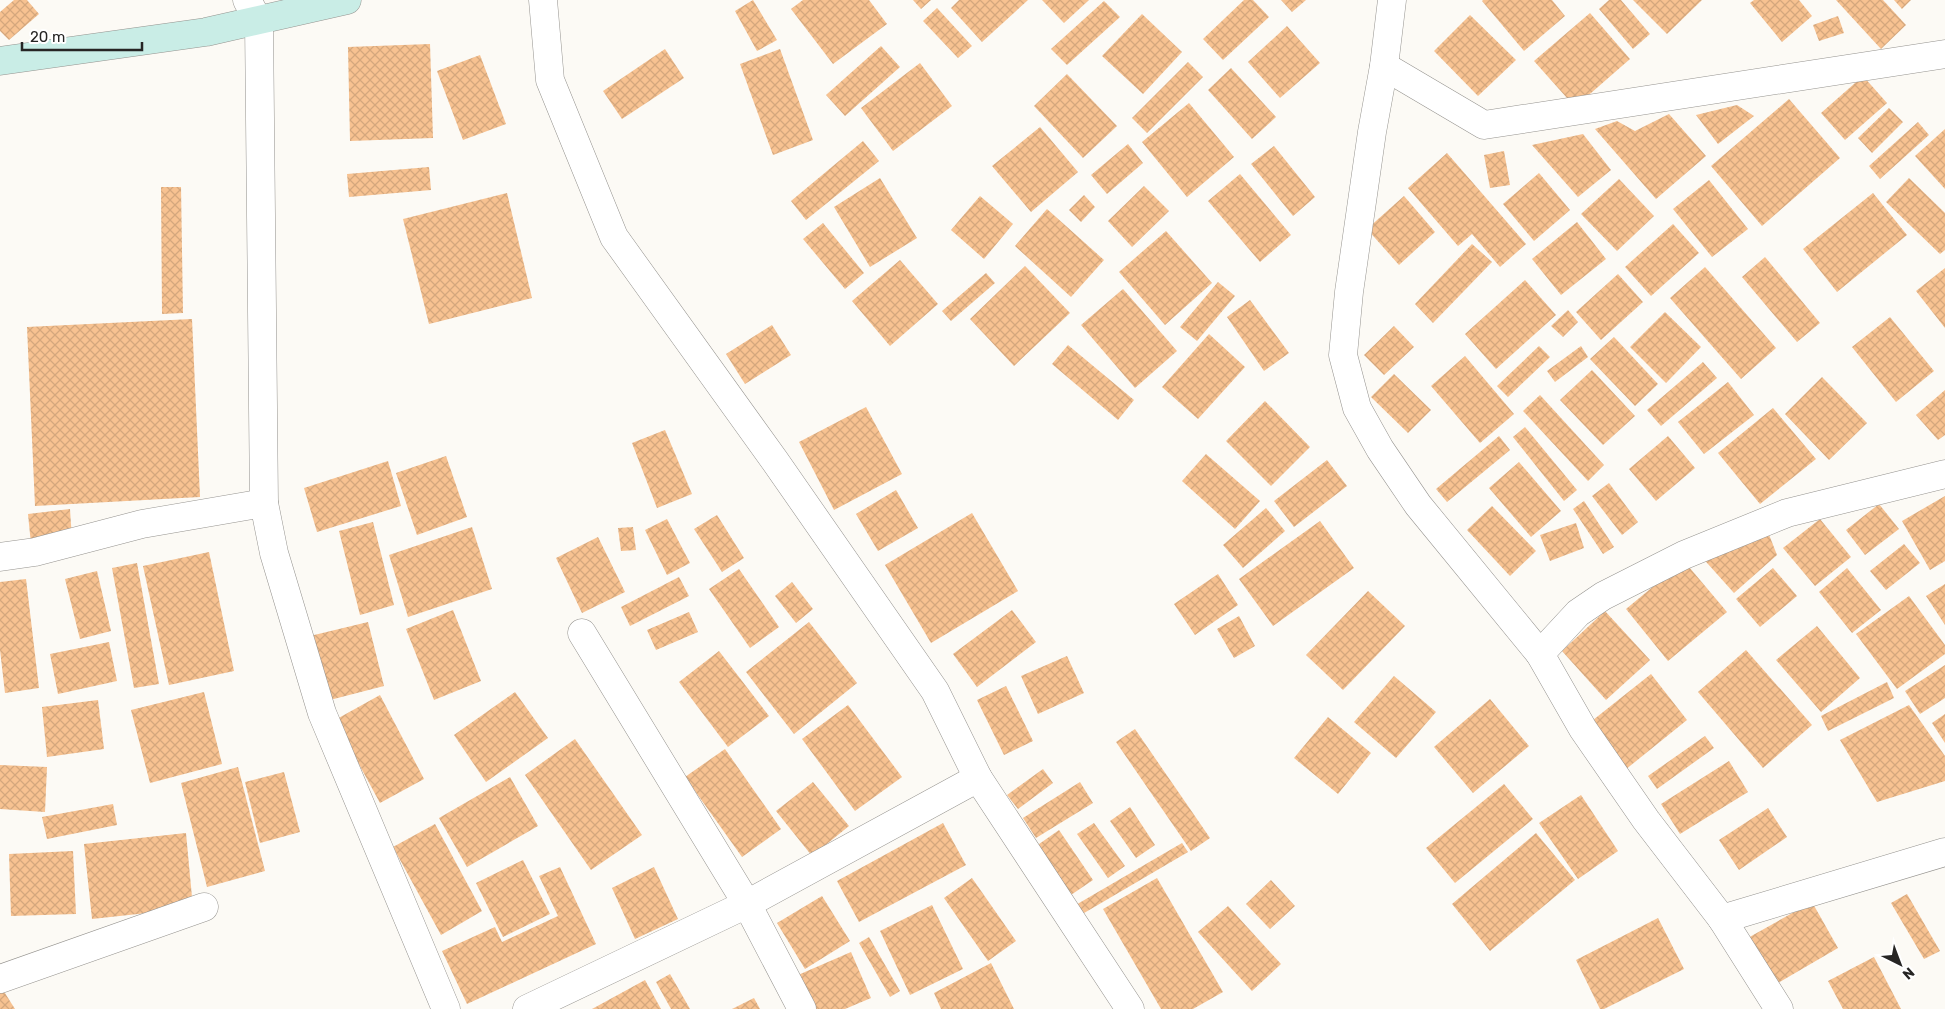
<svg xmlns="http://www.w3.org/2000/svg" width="1945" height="1009" viewBox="0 0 1945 1009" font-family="Rubik,sans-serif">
	<defs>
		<pattern id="building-cross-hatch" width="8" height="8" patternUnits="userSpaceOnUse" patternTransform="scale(1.25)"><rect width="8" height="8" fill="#f7c291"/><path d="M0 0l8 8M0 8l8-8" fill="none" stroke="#d4a77d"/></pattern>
	</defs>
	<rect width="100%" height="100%" fill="#fcfaf5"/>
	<g fill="url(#building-cross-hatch)">
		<polygon points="14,0 27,0 39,14 9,40 0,31 0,12"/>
		<polygon points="753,0 777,40 757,51 735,11"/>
		<polygon points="803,0 869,0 887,24 833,64 791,9"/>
		<polygon points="913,0 931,0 921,9"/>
		<polygon points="959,0 1028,0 982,42 951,8"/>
		<polygon points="1042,0 1089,0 1064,23"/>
		<polygon points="1244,0 1253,0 1269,17 1223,60 1203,39"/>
		<polygon points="1281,0 1306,0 1292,12"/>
		<polygon points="1483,0 1552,0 1565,16 1524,51 1482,1"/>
		<polygon points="1609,0 1621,0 1650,34 1633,49 1599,9"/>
		<polygon points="1633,0 1702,0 1667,34"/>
		<polygon points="1754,0 1799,0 1812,16 1782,42 1750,3"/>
		<polygon points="1836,0 1883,0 1906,25 1881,49"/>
		<polygon points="1894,0 1911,0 1902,9"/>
		<polygon points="1104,1 1120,17 1067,65 1051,49"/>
		<polygon points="937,8 972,46 958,58 923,21"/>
		<polygon points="1590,13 1630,59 1575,107 1534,61"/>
		<polygon points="1142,14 1182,52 1143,94 1102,56"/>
		<polygon points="1470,15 1516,60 1478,96 1434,51"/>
		<polygon points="1838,16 1844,33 1819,41 1813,25"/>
		<polygon points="1287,26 1320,63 1280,98 1248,62"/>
		<polygon points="430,44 433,138 350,141 348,47"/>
		<polygon points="881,46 900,67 845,116 826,95"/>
		<polygon points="665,49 684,78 622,119 603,91"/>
		<polygon points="780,49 813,140 773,155 740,64"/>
		<polygon points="480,55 506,124 463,140 437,71"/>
		<polygon points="1188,62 1203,77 1147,133 1132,118"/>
		<polygon points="920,63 952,106 893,151 861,108"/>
		<polygon points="1231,68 1276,117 1252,139 1208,90"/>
		<polygon points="1067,74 1117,126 1083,158 1034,106"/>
		<polygon points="1863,76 1887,103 1845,140 1821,113"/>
		<polygon points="1789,99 1840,158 1762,226 1711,166"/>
		<polygon points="1189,103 1234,157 1187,197 1142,142"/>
		<polygon points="1737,105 1754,116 1718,144 1696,115"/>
		<polygon points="1889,108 1903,122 1872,153 1858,138"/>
		<polygon points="1669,114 1706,156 1656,199 1595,129 1617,121 1635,131"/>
		<polygon points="1918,122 1929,135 1880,179 1869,166"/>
		<polygon points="1040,127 1078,172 1031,212 992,166"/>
		<polygon points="1945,129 1945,189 1915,156"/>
		<polygon points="1583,134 1611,170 1578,197 1532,145"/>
		<polygon points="863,141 879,161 806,220 791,201"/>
		<polygon points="1128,144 1143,163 1107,194 1091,175"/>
		<polygon points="1274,146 1315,197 1293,216 1251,164"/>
		<polygon points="1504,151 1510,185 1490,188 1484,155"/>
		<polygon points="1447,153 1526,244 1500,267 1472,234 1458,246 1408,188"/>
		<polygon points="429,167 431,190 349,197 347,174"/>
		<polygon points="1539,173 1570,210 1534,241 1503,204"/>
		<polygon points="1240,174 1291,235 1260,262 1208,201"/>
		<polygon points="880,178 917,238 870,267 834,207"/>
		<polygon points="1909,178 1945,213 1945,250 1940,254 1886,202"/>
		<polygon points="1619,179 1654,216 1617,251 1581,214"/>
		<polygon points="1709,180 1748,229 1712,257 1673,209"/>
		<polygon points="1144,186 1169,211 1132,247 1108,221"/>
		<polygon points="161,187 181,187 183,313 162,314"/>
		<polygon points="507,193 532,298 429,324 403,219"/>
		<polygon points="1873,193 1907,235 1837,292 1803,249"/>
		<polygon points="1084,195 1095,207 1081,222 1069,210"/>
		<polygon points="980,196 1013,224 984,259 951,230"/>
		<polygon points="1404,196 1435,232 1399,265 1367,229"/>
		<polygon points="1047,209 1104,260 1071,297 1015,246"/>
		<polygon points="1577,222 1606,259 1561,295 1532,259"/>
		<polygon points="823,223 864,273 845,289 803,239"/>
		<polygon points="1673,224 1699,253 1651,296 1625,267"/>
		<polygon points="1166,231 1212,283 1165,325 1119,272"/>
		<polygon points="1472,244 1492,262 1433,323 1415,304"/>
		<polygon points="1765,257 1820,323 1797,342 1742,277"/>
		<polygon points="900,260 938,304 890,346 852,301"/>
		<polygon points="1025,266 1070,313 1014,366 970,319"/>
		<polygon points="1705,267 1776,348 1741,379 1670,298"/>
		<polygon points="1945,268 1945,328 1916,291"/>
		<polygon points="986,273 995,283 951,321 942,311"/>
		<polygon points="1618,274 1643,302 1601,340 1576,312"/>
		<polygon points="1525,280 1556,315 1496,369 1465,334"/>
		<polygon points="1218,282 1235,296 1197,341 1180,327"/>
		<polygon points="1123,289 1177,351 1135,388 1081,325"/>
		<polygon points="1250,300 1289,353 1264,371 1227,317"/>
		<polygon points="1568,310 1578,322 1563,337 1551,326"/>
		<polygon points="1665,312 1701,347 1666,383 1630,347"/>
		<polygon points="1890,317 1934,371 1896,402 1852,347"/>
		<polygon points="192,319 200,497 35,506 27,327"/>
		<polygon points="772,325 791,355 745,384 726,354"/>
		<polygon points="1394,326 1414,347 1384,375 1364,355"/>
		<polygon points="1209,334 1245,367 1198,419 1162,387"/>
		<polygon points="1614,337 1658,384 1635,406 1590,359"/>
		<polygon points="1068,345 1134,400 1118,420 1052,364"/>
		<polygon points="1539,346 1550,357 1508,397 1497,386"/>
		<polygon points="1581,346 1588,357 1555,382 1547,371"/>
		<polygon points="1465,356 1514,414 1480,443 1431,386"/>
		<polygon points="1703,362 1717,378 1661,426 1647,410"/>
		<polygon points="1592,370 1635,416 1603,445 1560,400"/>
		<polygon points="1394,374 1431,410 1408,433 1371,397"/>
		<polygon points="1822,377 1867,423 1829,460 1785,414"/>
		<polygon points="1728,382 1754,415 1704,454 1678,422"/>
		<polygon points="1945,390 1945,435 1938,440 1916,415"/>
		<polygon points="1540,395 1604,465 1588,481 1523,411"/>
		<polygon points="1265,401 1310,447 1271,486 1226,441"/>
		<polygon points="866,407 902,474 834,510 799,442"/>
		<polygon points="1773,408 1816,459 1760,504 1718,453"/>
		<polygon points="1525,427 1577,490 1564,501 1513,437"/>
		<polygon points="665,430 692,494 657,508 632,443"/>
		<polygon points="1499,436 1510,450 1447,502 1436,489"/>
		<polygon points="1668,436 1695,468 1656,501 1629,469"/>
		<polygon points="1206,454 1260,501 1235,529 1182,481"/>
		<polygon points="446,456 467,517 417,535 396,473"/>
		<polygon points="1327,460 1347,486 1294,527 1274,501"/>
		<polygon points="388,461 401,506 317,532 304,488"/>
		<polygon points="1519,462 1561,511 1531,537 1489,488"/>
		<polygon points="1609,483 1638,522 1622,535 1592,496"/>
		<polygon points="896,490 918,528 878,551 856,514"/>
		<polygon points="1945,496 1945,561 1930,570 1902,521"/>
		<polygon points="1584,501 1614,547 1603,554 1573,509"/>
		<polygon points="1879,504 1899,529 1865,555 1846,530"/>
		<polygon points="1492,506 1536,551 1510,576 1467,530"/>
		<polygon points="1266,508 1285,531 1243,568 1223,545"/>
		<polygon points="70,509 72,540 31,544 28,514"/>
		<polygon points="972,513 1018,591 931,643 885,565"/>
		<polygon points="717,515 744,558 722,572 694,529"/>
		<polygon points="667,519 690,563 667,575 645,530"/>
		<polygon points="1820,519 1851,557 1815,586 1783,548"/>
		<polygon points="1320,521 1354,568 1273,626 1239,579"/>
		<polygon points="373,522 394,605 360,615 339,531"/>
		<polygon points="1576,523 1584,548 1550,561 1540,535"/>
		<polygon points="472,527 492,589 408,617 389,555"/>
		<polygon points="633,527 636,550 621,551 618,528"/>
		<polygon points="1766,527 1777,555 1734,593 1699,554"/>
		<polygon points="598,537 625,592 582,613 556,558"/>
		<polygon points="1904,544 1920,563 1886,590 1870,571"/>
		<polygon points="209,552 234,671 169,685 143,566"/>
		<polygon points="1684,561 1727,612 1668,661 1626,609"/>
		<polygon points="137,563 159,684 134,688 112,568"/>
		<polygon points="1773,568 1797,596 1760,627 1736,599"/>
		<polygon points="1847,568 1881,610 1852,633 1819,592"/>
		<polygon points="739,569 779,627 750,648 709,589"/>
		<polygon points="97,571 111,631 80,639 65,579"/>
		<polygon points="1218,574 1238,605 1195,635 1174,604"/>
		<polygon points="679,577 689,596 630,626 621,607"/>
		<polygon points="26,579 39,688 5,693 0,650 0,582"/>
		<polygon points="792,582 813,609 796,623 775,596"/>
		<polygon points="1945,584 1945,625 1926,596"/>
		<polygon points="1368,591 1405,626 1343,690 1306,655"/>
		<polygon points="1909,596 1945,645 1945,654 1897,689 1856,634"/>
		<polygon points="453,610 481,681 434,700 406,629"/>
		<polygon points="1012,610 1036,642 977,687 953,654"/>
		<polygon points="1605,611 1650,660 1606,700 1562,651"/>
		<polygon points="689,612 698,632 656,650 647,630"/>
		<polygon points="1239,616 1255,646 1234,658 1217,629"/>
		<polygon points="368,622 384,686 326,701 310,636"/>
		<polygon points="809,622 857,683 794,734 746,672"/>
		<polygon points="1817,626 1860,678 1821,712 1776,660"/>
		<polygon points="109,642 117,681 58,694 50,654"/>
		<polygon points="1746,650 1812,725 1763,768 1698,692"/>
		<polygon points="719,651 769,716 728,747 679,682"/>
		<polygon points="1067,656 1084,693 1038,714 1021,676"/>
		<polygon points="1945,665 1945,698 1920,714 1905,691"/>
		<polygon points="1651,674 1687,720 1625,770 1588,724"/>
		<polygon points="1394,676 1436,712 1396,758 1354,722"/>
		<polygon points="1887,682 1894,698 1828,731 1821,716"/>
		<polygon points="1006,686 1033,741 1004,755 977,700"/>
		<polygon points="204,692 222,764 150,783 131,710"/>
		<polygon points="515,692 548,738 486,782 454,735"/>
		<polygon points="380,695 424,779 380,803 335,720"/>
		<polygon points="1490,699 1529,746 1473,793 1434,747"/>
		<polygon points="98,700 104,749 47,757 42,707"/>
		<polygon points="848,705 902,777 855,811 802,739"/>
		<polygon points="1909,705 1945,756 1945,781 1877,802 1840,740"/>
		<polygon points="1945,714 1945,743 1932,723"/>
		<polygon points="1328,717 1371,753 1338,794 1294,758"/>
		<polygon points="1135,729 1210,838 1191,851 1116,742"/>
		<polygon points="1705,736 1714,748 1657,789 1648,776"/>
		<polygon points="575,739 642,835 591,870 525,775"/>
		<polygon points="725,749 781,829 742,857 685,777"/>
		<polygon points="1729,761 1748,792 1680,834 1661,804"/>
		<polygon points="0,765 47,767 45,812 0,809"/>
		<polygon points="238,767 265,871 207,887 181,783"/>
		<polygon points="1043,769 1053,783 1018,809 1007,795"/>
		<polygon points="284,772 300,832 260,843 245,782"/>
		<polygon points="510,777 538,826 467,867 439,818"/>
		<polygon points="813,782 849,826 812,856 776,811"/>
		<polygon points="1080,782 1093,803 1036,838 1023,818"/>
		<polygon points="1504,784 1533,819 1455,883 1426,848"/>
		<polygon points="1581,795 1618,851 1578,879 1539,823"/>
		<polygon points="113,804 117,825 47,839 42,817"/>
		<polygon points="1130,807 1155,845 1136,858 1110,821"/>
		<polygon points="1768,808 1787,837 1739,870 1719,840"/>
		<polygon points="943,823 966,865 859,922 837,881"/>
		<polygon points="1094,823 1125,866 1108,878 1077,834"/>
		<polygon points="435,824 482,911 441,935 393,847"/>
		<polygon points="1059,830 1093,880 1065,899 1032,849"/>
		<polygon points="186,833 193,908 92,919 84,844"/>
		<polygon points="1536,833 1575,880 1490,951 1452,904"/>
		<polygon points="1182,843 1188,852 1079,916 1074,906"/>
		<polygon points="73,851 76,914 11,916 9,854"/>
		<polygon points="523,860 550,914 503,937 476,883"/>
		<polygon points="560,867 596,944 467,1004 442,951 495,927 502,942 558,916 539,876"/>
		<polygon points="654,867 678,919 635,939 612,888"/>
		<polygon points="972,878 1016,941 988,961 944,898"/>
		<polygon points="1157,878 1223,992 1193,1009 1161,1009 1103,909"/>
		<polygon points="1271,880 1295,906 1270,929 1246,904"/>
		<polygon points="1907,894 1940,951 1924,959 1891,903"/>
		<polygon points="822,896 850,941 805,969 777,923"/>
		<polygon points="1812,902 1838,948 1773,986 1746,939"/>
		<polygon points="932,905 963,969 910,995 880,931"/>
		<polygon points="1228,906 1281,964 1252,991 1198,932"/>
		<polygon points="1658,918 1684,969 1604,1009 1600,1009 1576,960"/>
		<polygon points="869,937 900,991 890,997 859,943"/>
		<polygon points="851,952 871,998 845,1009 813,1009 798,975"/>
		<polygon points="1874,957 1901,1009 1843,1009 1828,981"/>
		<polygon points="991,963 1014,1009 941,1009 934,993"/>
		<polygon points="670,974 690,1009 671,1009 656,982"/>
		<polygon points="645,980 661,1009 592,1009"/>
		<polygon points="3,990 15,1009 0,1009 0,992"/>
		<polygon points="754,998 760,1009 732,1009"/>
	</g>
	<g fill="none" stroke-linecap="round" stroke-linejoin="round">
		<defs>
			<g id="street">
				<polyline points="247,0 259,22 264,503 274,553 322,713 446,1009"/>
				<polyline points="543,0 550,80 614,237 775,461 935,691 978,778 1130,1009"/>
				<polyline points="1392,0 1384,66 1372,132 1349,292 1343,355 1357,408 1380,449 1418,505 1540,654 1583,729 1646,820 1722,919 1779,1009"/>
				<polyline points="1384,66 1484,125 1945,54"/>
				<polyline points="0,557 35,552 142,524 264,503"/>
				<polyline points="582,633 747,904 802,1009"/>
				<polyline points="1540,654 1578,613 1603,596 1684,555 1787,513 1945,474"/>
				<polyline points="1722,919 1945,852"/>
				<polyline points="0,979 204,907"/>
				<polyline points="527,1009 747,904 978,778"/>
			</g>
			<polyline id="secondary" points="0,61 206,32 347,0"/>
		</defs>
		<use href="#street" stroke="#95938f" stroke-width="29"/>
		<use href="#secondary" stroke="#95938f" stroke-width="29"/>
		<use href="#street" stroke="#fff" stroke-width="28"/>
		<use href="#secondary" stroke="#c9ede6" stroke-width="28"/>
	</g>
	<g transform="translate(1900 964) rotate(138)" stroke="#ffffff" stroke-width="4" paint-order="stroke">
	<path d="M0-4L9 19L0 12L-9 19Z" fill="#262524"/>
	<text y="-8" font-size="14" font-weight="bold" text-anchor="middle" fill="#262524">N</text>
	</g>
	<path d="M22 42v8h120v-8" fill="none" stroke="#262524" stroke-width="2.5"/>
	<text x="30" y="42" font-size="15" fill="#262524" stroke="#ffffff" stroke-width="4" paint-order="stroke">20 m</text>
</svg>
